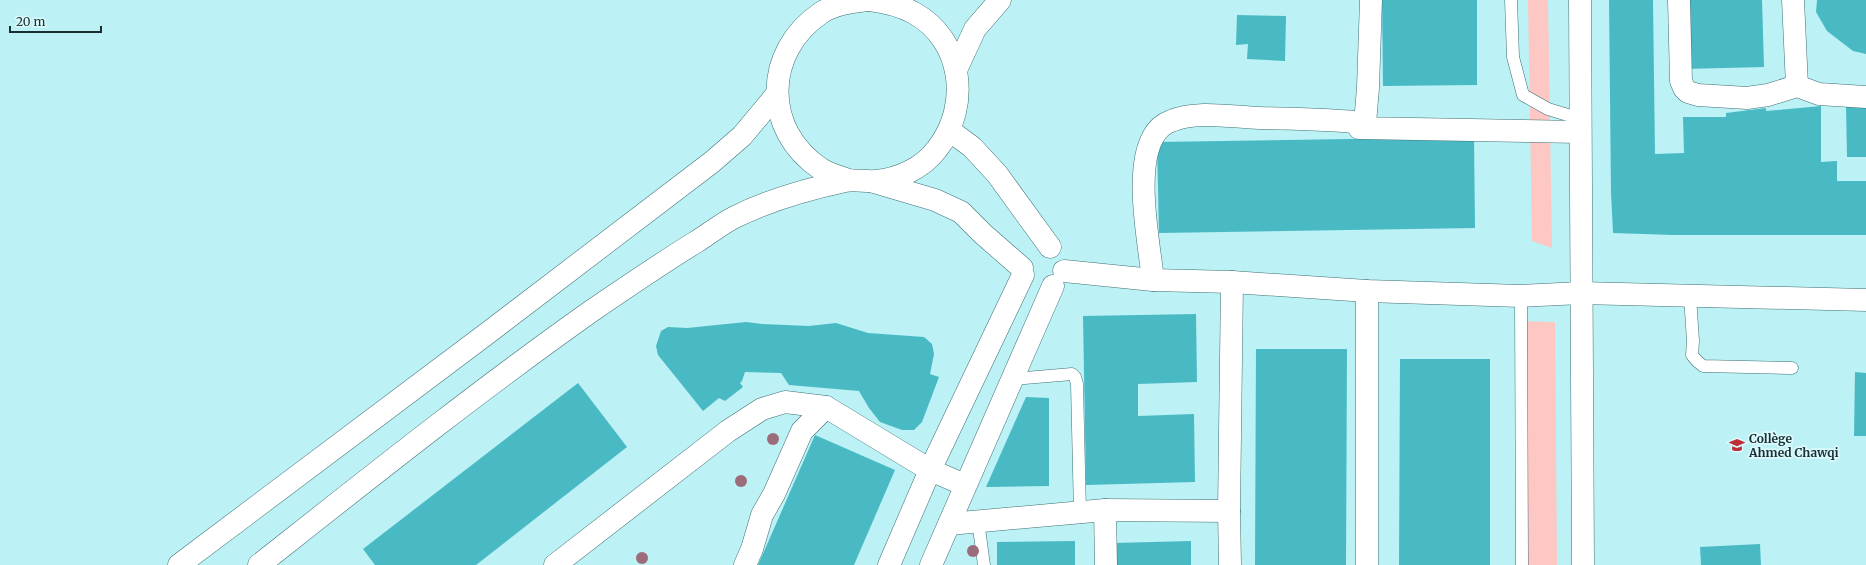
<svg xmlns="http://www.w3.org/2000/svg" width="1866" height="565" viewBox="0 0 1866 565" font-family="Merriweather,serif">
	<rect width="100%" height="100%" fill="#bcf1f6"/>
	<g fill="#fdc7c3">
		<polygon points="1528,0 1548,0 1552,248 1532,241"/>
		<polygon points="1516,321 1555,322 1557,565 1527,565"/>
	</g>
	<g fill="#49bac4">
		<polygon points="1382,0 1477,0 1477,85 1383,86"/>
		<polygon points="1609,0 1653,0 1655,154 1684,153 1683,117 1726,117 1726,113 1766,108 1766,111 1821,106 1821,162 1837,161 1837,181 1866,181 1866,235 1673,235 1613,233 1611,193"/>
		<polygon points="1682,0 1762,0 1764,67 1684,69"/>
		<polygon points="1817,0 1866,0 1866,54 1853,51 1827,31 1816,12"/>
		<polygon points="1237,15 1286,16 1285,61 1247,59 1248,44 1236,45"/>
		<polygon points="1866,105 1866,157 1847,157 1846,106"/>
		<polygon points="1474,137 1475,228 1159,233 1157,142"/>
		<polygon points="1196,314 1197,382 1138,384 1138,416 1194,414 1195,482 1086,485 1083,316"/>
		<polygon points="746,322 762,324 809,326 836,323 868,333 924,337 932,344 934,354 930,374 939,377 922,422 914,430 902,430 880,422 869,408 859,391 789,385 781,373 745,372 742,381 740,383 743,387 725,401 719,398 703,411 658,355 656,346 661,331 668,327 687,328"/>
		<polygon points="1256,349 1347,349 1346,565 1255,565"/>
		<polygon points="1400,359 1490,359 1490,565 1399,565"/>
		<polygon points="1855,372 1866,373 1866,436 1854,436"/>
		<polygon points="578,383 627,447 476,565 375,565 363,549"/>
		<polygon points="1026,397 1049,398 1049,486 986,487"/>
		<polygon points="815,435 895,470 854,565 758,565"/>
		<polygon points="1075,541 1075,565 997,565 997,542"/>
		<polygon points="1191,541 1191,565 1114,565 1113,543"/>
		<polygon points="1760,544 1761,565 1701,565 1700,547"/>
	</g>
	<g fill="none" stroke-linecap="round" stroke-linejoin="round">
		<defs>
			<g id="service">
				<polyline points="1511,0 1513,57 1523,95 1548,109 1581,119"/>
				<polyline points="1521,296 1522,565"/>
				<polyline points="1690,296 1693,341 1692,355 1697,361 1703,366 1792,368"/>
				<polyline points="1012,379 1072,374 1075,377 1077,384 1080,512"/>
				<polyline points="978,521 984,565"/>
			</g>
			<g id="minor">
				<polyline points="1679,0 1681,81 1684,88 1688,92 1698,95 1747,98 1768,95 1797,86 1819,94 1866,97"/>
				<polyline points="1793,0 1797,86"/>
				<polyline points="1365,123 1359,128 1580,132"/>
				<polyline points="949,130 972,147 997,174 1050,247"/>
				<polyline points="874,182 935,200 961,212 983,234 1022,268"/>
				<polyline points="1064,271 1153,280 1232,282 1367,291 1521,296 1581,293 1866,300"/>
				<path d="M 1153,280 C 1149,242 1134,171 1153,137 C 1157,129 1163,124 1171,121 C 1197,110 1231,117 1259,118 C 1294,119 1329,119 1365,123 L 1368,88 L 1371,0"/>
				<polyline points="1367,291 1367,565"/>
				<polyline points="1105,510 1106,565"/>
				<polyline points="949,524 1105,510 1229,511"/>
				<polyline points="555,565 728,431 762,409 785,402 826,407 930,470 965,485"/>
				<polyline points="745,565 752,549 762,515 774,494 802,431 826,407"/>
				<polyline points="889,565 930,470 1023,275"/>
				<polyline points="931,565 1053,286"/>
				<polyline points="1230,565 1229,511 1232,282"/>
			</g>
			<g id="tertiary">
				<polyline points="1580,0 1583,565"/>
				<polyline points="956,70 975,29 1000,0"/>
				<path d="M 849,180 C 840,177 829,174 821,169 C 762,130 764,51 821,13 C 834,4 852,2 867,0"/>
				<polyline points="179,565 489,332 712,162 742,136 777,94"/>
				<path d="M 259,565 C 368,479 477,392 590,312 C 625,288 660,264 696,242 C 709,234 721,224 735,217 C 769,200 808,189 845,181 C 855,179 866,182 876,181 C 899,179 923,168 937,149 C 971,106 963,40 914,13 C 900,5 886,2 870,0"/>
			</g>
		</defs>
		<use href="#service" stroke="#3e7074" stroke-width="13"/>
		<use href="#minor" stroke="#3e7074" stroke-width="23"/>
		<use href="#tertiary" stroke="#3e7074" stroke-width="23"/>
		<use href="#service" stroke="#fff" stroke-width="12"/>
		<use href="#minor" stroke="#fff" stroke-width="22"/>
		<use href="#tertiary" stroke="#fff" stroke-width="22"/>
	</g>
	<g fill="#9d6c7b">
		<circle cx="773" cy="439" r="6"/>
		<circle cx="741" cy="481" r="6"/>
		<circle cx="973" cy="551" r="6"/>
		<circle cx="642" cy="558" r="6"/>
	</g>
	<defs>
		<symbol id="school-bare" viewBox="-9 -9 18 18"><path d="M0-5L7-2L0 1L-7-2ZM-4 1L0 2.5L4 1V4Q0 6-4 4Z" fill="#bf2f37" stroke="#dbfafd" stroke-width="2.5" paint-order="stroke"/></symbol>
	</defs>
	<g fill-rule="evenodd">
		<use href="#school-bare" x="1726" y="434" width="22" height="22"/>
	</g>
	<g text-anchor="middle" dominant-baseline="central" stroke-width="3.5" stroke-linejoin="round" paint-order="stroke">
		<g font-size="12" font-weight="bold" fill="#192e30" stroke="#dbfafd" text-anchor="start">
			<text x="1749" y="438">Collège<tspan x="1749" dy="14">Ahmed Chawqi</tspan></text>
		</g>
	</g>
	<path d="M10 26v6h91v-6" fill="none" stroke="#192e30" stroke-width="2"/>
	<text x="16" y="26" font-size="12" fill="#192e30" stroke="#dbfafd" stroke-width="3" paint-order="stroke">20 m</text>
</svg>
